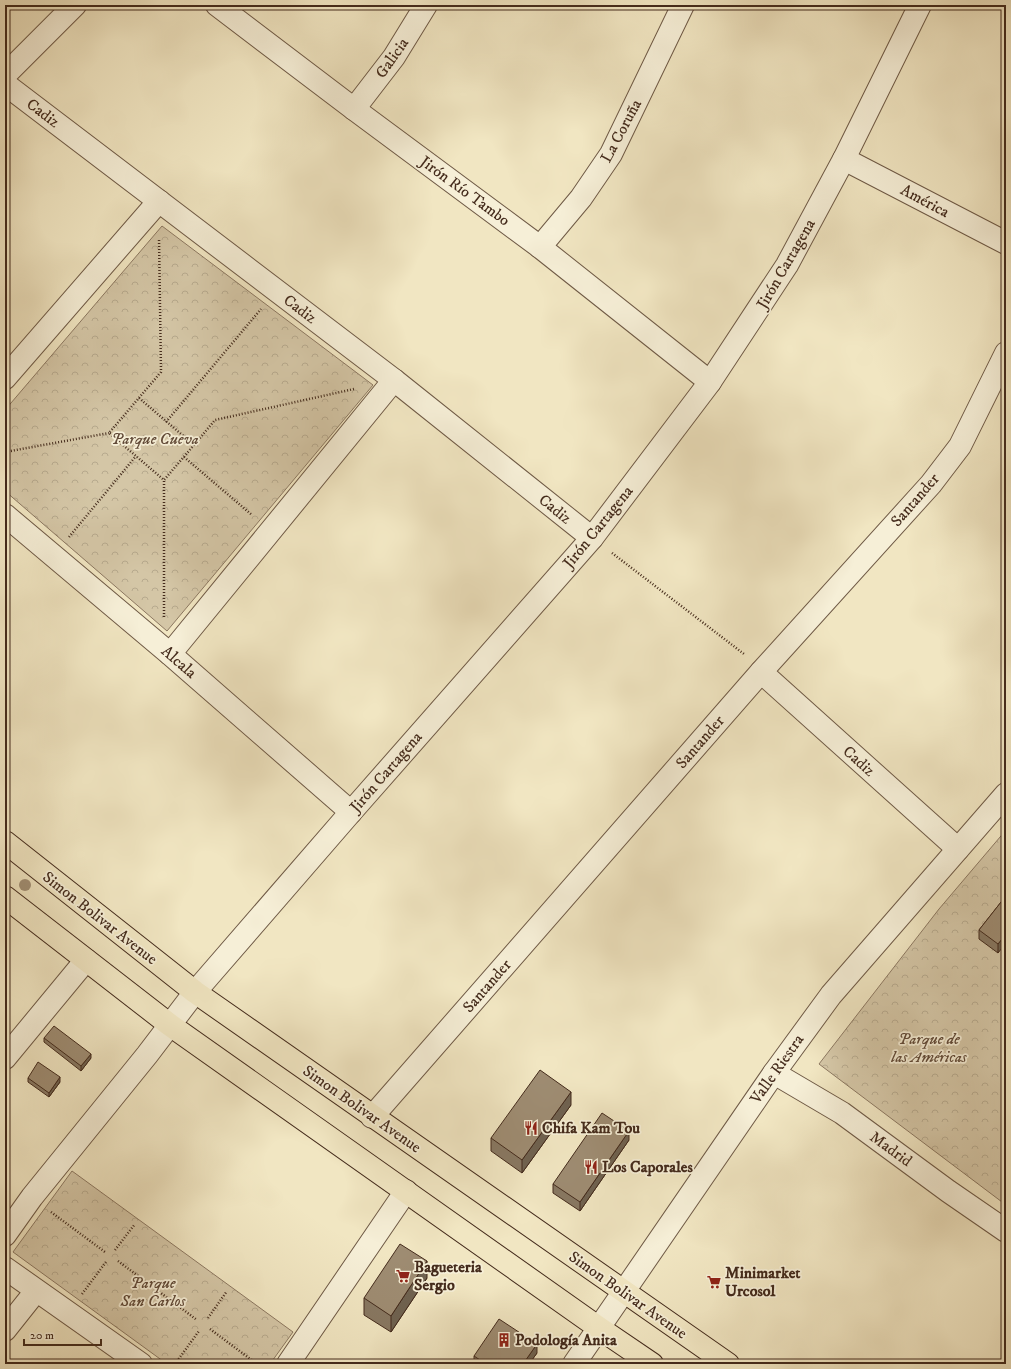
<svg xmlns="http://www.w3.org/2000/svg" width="1011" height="1369" viewBox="0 0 1011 1369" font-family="'IM FELL DW Pica',serif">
	<defs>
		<pattern id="forest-crowns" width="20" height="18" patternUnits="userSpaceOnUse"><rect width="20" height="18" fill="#d4c6a6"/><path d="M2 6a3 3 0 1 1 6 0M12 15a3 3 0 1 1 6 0" fill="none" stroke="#b7aa8e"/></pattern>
	</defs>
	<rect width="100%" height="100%" fill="#f1e6c2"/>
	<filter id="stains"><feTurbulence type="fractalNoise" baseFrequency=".005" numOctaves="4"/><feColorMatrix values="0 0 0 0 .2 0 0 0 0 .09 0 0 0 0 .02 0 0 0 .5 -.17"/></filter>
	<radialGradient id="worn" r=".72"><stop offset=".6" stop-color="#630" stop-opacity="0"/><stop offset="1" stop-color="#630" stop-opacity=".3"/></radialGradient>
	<g fill="url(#forest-crowns)" stroke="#8c7861">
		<polygon points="162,226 373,385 167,631 5,491 5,410"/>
		<polygon points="1006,830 1006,1205 819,1064 939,909"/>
		<polygon points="72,1171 293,1332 270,1364 167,1364 13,1252"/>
	</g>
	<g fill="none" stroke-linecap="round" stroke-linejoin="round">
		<defs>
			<g id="minor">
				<polyline points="217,5 354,109 540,247 710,382"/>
				<polyline points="5,75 75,5"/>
				<polyline points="5,84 394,380 592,538"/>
				<polyline points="354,109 394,57 426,5"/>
				<polyline points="844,159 1006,243"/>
				<polyline points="540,247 581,198 611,154 683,5"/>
				<polyline points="5,378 159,201"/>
				<polyline points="5,515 170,654 351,812"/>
				<polyline points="170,654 394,380"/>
				<polyline points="761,672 958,849"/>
				<polyline points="5,1058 86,960"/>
				<polyline points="774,1073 842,1113 948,1191 1006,1231"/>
				<polyline points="372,1117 761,672 931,484 960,446 1006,353"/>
				<polyline points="5,1235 32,1197 147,1055 195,992 351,812 592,538 710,382 787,265 844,159 920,5"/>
				<polyline points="5,1268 141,1364"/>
				<polyline points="5,1330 36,1291"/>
				<polyline points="288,1364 406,1191"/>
				<polyline points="574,1364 774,1073 831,995 1006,794"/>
			</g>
			<g id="major">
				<polyline points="5,842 195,992 728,1364"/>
				<polyline points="5,897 170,1025 599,1328 652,1364"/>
			</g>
		</defs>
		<use href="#minor" stroke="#6f5a46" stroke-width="24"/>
		<use href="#major" stroke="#442b1c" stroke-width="24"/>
		<g stroke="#442b1c" stroke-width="2.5" stroke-dasharray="1 2" stroke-linecap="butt">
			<polyline points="139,398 194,445 164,480 109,433 161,372 159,238"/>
			<polyline points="166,422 261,309"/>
			<polyline points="194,445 215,420 354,389"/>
			<polyline points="5,452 109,433"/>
			<polyline points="184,457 252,515"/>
			<polyline points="69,537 136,456"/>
			<polyline points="612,553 744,654"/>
			<polyline points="164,617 164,480"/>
			<polyline points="51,1212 105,1252"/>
			<polyline points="115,1250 135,1224"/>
			<polyline points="118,1261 197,1320"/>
			<polyline points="82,1294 106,1262"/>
			<polyline points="208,1318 227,1291"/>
			<polyline points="210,1329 257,1364"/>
			<polyline points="175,1364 199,1331"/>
		</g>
		<use href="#minor" stroke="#f6efd7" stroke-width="22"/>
		<use href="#major" stroke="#f1e6c2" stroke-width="22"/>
	</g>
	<circle fill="#a29076" cx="25" cy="885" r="6"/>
	<g fill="#887862" stroke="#442b1c">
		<polygon points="1005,897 998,953 979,939 979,930"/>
		<polygon points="44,1038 91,1058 81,1071 44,1042"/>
		<polygon points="28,1078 60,1082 49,1097 28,1082"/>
		<polygon points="571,1105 522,1173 491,1151 491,1138"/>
		<polygon points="629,1140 580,1211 553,1193 553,1184"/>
		<polygon points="427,1278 391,1332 364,1315 364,1298"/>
		<polygon points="537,1353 529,1364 474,1364 474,1356"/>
	</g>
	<g fill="#6f6250" stroke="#442b1c">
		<polygon points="1006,934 1006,943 998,953 998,944"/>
		<polygon points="91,1054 91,1058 81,1071 81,1066"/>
		<polygon points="60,1077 60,1082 49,1097 49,1093"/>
		<polygon points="571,1092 571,1105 522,1173 522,1160"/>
		<polygon points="629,1131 629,1140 580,1211 580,1202"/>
		<polygon points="427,1261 427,1278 391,1332 391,1316"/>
		<polygon points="537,1344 537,1353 529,1364 523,1364"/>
	</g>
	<g fill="#9e8c72" stroke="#442b1c">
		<polygon points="1005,897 1006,898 1006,934 998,944 979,930"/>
		<polygon points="54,1026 91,1054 81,1066 44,1038"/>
		<polygon points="38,1062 60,1077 49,1093 28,1078"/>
		<polygon points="540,1070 571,1092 522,1160 491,1138"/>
		<polygon points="602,1113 629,1131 580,1202 553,1184"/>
		<polygon points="400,1244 427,1261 391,1316 364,1298"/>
		<polygon points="499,1319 537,1344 523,1364 486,1364 474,1356"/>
	</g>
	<defs>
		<symbol id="restaurant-bare" viewBox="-9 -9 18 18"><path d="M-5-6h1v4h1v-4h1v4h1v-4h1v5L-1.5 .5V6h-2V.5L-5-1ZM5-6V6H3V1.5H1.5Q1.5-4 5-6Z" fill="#8f2418" stroke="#f6efd7" stroke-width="2.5" paint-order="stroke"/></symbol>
		<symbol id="supermarket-bare" viewBox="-9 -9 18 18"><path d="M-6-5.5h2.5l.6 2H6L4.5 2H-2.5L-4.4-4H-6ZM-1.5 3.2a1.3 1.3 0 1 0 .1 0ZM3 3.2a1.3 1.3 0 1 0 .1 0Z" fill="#8f2418" stroke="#f6efd7" stroke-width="2.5" paint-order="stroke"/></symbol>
		<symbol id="building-bare" viewBox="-9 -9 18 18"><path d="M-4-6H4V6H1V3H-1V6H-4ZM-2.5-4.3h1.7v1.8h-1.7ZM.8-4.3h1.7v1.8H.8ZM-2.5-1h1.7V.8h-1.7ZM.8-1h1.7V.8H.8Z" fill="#8f2418" stroke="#f6efd7" stroke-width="2.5" paint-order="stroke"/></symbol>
	</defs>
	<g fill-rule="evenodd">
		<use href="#restaurant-bare" x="521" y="1118" width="20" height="20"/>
		<use href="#restaurant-bare" x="581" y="1157" width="20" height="20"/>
		<use href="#supermarket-bare" x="393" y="1266" width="20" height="20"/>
		<use href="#supermarket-bare" x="704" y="1272" width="20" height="20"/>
		<use href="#building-bare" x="494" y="1330" width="20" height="20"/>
	</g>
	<g text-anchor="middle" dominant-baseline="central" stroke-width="3.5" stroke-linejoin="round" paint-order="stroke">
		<g font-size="16" fill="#442b1c" stroke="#f6efd7">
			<text transform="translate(392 58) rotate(-55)">Galicia</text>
			<text transform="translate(43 113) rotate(37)">Cadiz</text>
			<text transform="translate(621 131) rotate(-62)">La Coruña</text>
			<text transform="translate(465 191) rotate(36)">Jirón Río Tambo</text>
			<text transform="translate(925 201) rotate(28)">América</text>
			<text transform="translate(786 264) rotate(-60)">Jirón Cartagena</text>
			<text transform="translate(300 309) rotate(37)">Cadiz</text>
			<text transform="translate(915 500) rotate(-49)">Santander</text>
			<text transform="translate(555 509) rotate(39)">Cadiz</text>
			<text transform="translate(598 527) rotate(-51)">Jirón Cartagena</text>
			<text transform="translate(179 662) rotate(41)">Alcala</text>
			<text transform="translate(700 742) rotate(-49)">Santander</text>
			<text transform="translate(859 761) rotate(42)">Cadiz</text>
			<text transform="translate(386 772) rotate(-49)">Jirón Cartagena</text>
			<text transform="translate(100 918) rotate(38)">Simon Bolivar Avenue</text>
			<text transform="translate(487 986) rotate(-49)">Santander</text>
			<text transform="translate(777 1069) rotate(-55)">Valle Riestra</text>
			<text transform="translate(362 1109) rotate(35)">Simon Bolivar Avenue</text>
			<text transform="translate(891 1149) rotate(36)">Madrid</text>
			<text transform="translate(628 1295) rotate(35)">Simon Bolivar Avenue</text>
		</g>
		<g font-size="16" font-style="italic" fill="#614a38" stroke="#f6efd7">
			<text x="155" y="439">Parque Cueva</text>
			<text x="929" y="1039">Parque de<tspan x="929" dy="18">las Américas</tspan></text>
			<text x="153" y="1283">Parque<tspan x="153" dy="18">San Carlos</tspan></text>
		</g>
		<g font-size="16" font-weight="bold" fill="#442b1c" stroke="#f6efd7" text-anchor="start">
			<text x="542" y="1128">Chifa Kam Tou</text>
			<text x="602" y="1167">Los Caporales</text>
			<text x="414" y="1267">Bagueteria<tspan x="414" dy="18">Sergio</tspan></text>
			<text x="725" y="1273">Minimarket<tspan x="725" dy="18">Urcosol</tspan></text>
			<text x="515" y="1340">Podología Anita</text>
		</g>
	</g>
	<rect width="1011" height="1369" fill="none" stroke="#f1e6c2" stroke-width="20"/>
	<rect x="6" y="6" width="999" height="1357" fill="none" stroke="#442b1c" stroke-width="2"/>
	<rect x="10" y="10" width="991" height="1349" fill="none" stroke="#442b1c"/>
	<path d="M24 1339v6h77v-6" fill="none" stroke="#442b1c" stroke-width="2"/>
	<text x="30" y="1339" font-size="12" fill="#442b1c" stroke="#f6efd7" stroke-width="3" paint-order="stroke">20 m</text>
	<rect width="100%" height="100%" filter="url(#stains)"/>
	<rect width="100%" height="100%" fill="url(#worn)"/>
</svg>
